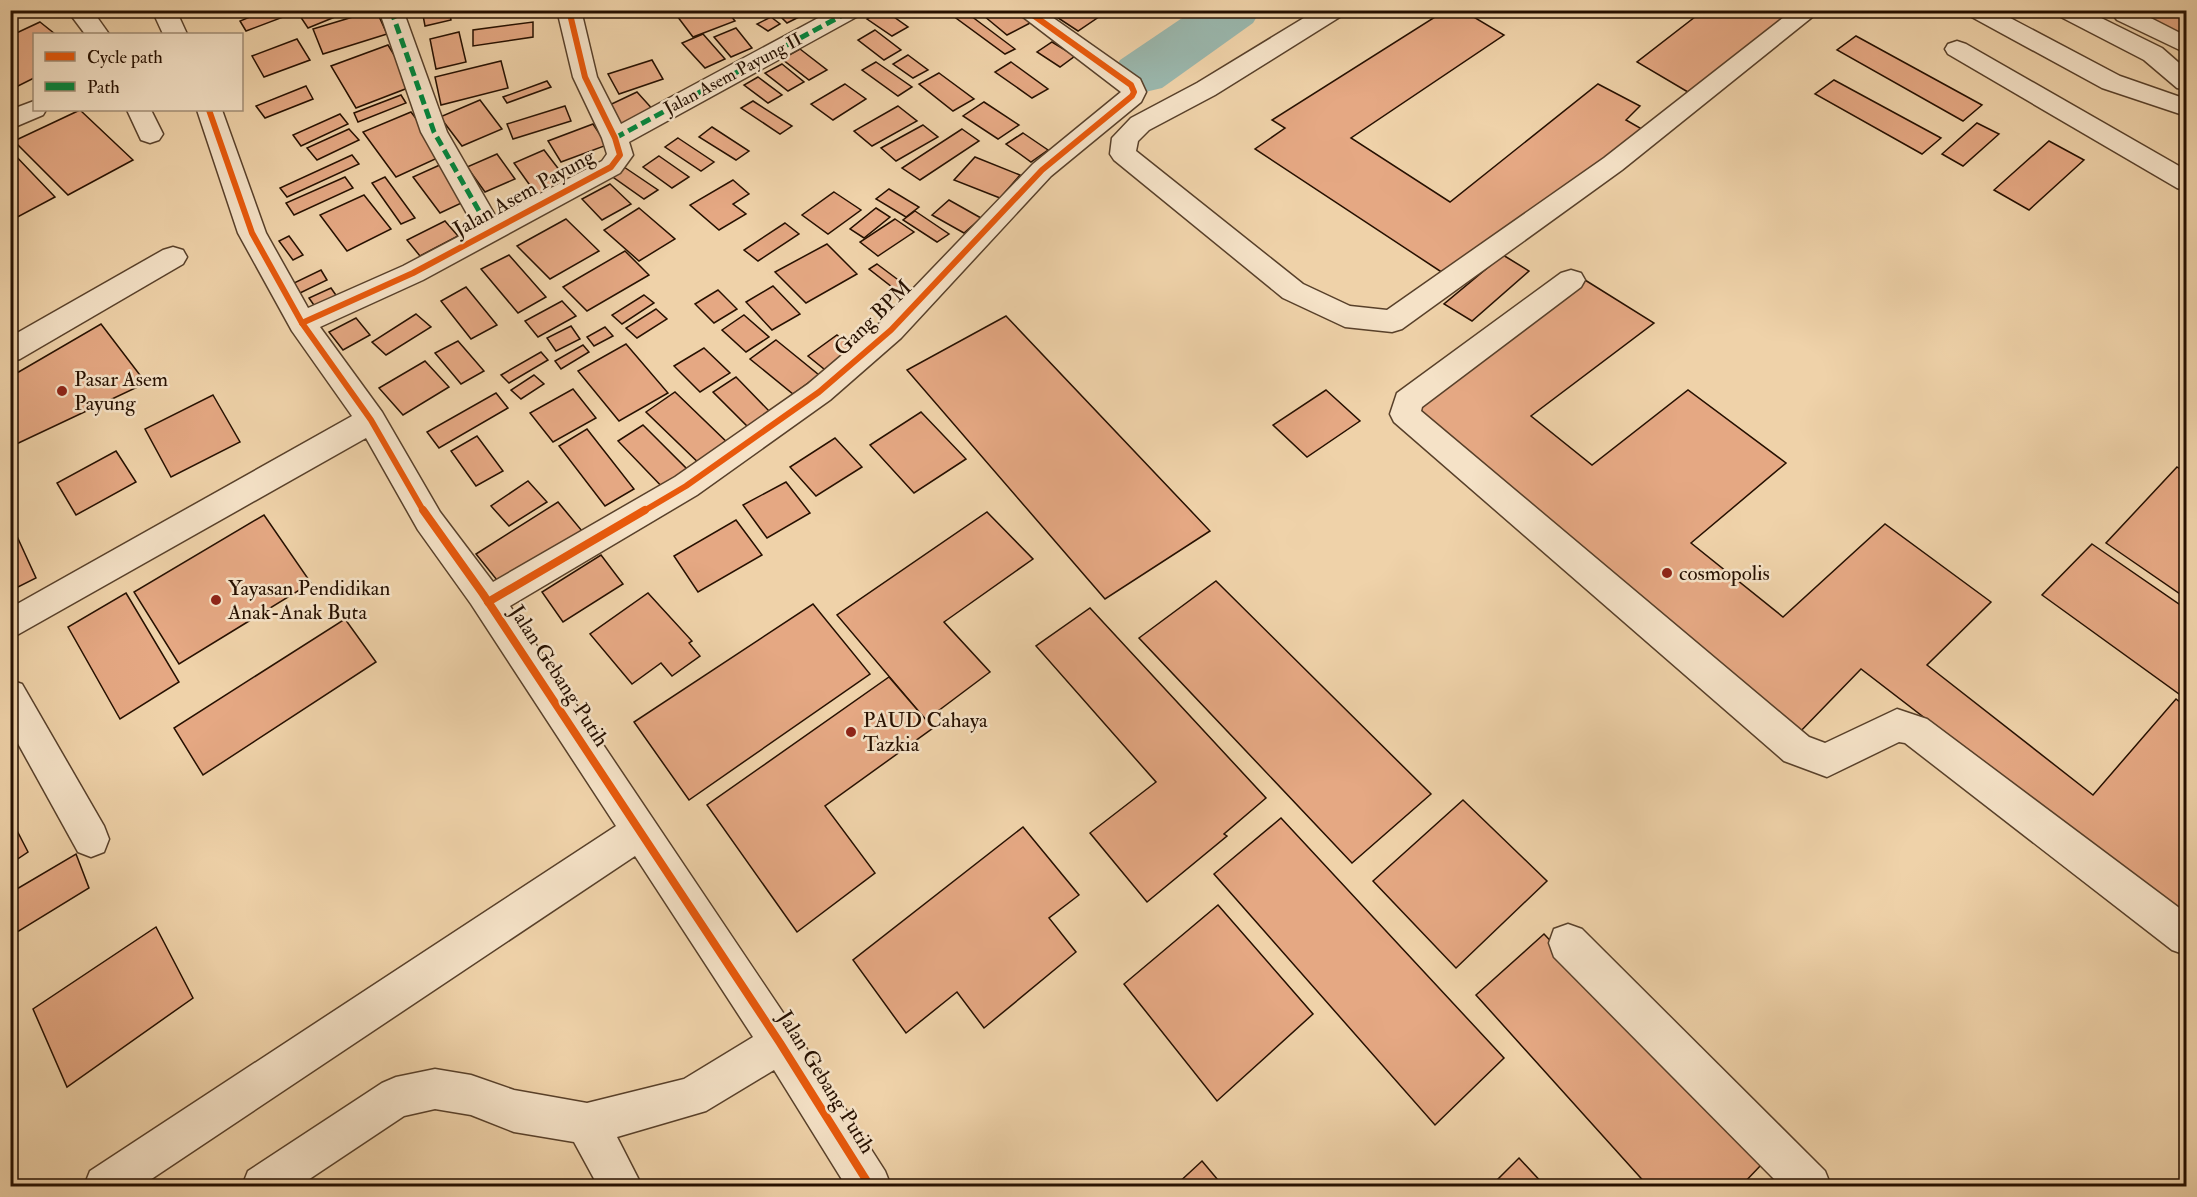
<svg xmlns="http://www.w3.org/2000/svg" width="2197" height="1197" viewBox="0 0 2197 1197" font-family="'IM FELL Double Pica',serif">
	<rect width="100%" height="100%" fill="#efd2a9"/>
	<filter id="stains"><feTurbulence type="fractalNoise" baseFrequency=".00333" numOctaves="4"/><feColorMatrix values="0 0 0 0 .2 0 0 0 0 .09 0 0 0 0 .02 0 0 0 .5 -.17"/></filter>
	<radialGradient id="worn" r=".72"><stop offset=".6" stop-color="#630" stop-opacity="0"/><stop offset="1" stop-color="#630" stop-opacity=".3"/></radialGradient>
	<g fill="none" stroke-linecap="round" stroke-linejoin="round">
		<polygon fill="#9ab7ad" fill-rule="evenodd" points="1194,10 1261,10 1253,23 1162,88 1141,93 1120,88 1111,74 1120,60"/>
	</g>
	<g fill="#e5a883" stroke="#261000" stroke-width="1.5">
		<polygon points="267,10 282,10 286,16 246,31 240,21"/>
		<polygon points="296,10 352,10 308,28"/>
		<polygon points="376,10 387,34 323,54 313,29"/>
		<polygon points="422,10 449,10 451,20 425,26"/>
		<polygon points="678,10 726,10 735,21 693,37 674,12"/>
		<polygon points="774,10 801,10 805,14 787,23"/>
		<polygon points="881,10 884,10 908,27 892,36 867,19"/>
		<polygon points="945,10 963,10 1015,49 1005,54"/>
		<polygon points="996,10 1018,10 1032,22 1007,35 984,16"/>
		<polygon points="1046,10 1109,10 1078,31"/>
		<polygon points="1446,10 1462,10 1504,35 1351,138 1450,202 1598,84 1640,106 1626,120 1647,132 1443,273 1255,149 1285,128 1272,120"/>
		<polygon points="1704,10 1797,10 1693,95 1637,62"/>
		<polygon points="2134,10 2186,10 2186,39 2132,12"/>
		<polygon points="771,17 780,24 768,31 757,24"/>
		<polygon points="40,22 55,34 34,34 34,78 10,90 10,36"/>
		<polygon points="533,22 533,37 473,46 473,30"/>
		<polygon points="736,28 752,48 731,57 714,37"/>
		<polygon points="875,30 901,50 884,60 858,40"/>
		<polygon points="459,32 466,62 436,69 430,39"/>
		<polygon points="703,34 725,59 705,68 682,43"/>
		<polygon points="1856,36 1982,105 1963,121 1837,50"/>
		<polygon points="297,39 310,60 264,77 252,56"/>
		<polygon points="1052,42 1075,56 1060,67 1037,52"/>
		<polygon points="388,45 413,86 356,108 331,66"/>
		<polygon points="800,49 827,70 809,80 782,59"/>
		<polygon points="908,55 928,70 913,78 893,64"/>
		<polygon points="652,60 663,79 619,94 608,74"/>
		<polygon points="501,61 508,88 441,105 435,77"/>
		<polygon points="876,62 912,87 898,96 862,70"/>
		<polygon points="1011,62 1048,89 1032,98 995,72"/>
		<polygon points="782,64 804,82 788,91 765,73"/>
		<polygon points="939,73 974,99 953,111 919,84"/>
		<polygon points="758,77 782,95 768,103 744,85"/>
		<polygon points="1834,80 1941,138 1922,154 1815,94"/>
		<polygon points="547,81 551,87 507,103 503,97"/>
		<polygon points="845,84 866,99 833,120 811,104"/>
		<polygon points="306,86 313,99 265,118 256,106"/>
		<polygon points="637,92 656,113 620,130 601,109"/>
		<polygon points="401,95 406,103 358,122 354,113"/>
		<polygon points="480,100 502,129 462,146 440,117"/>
		<polygon points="753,101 792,126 780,134 741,108"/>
		<polygon points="984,102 1019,125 998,139 963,116"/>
		<polygon points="565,106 571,121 513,139 507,124"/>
		<polygon points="898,106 917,121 872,146 854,131"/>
		<polygon points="80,110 133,160 68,195 14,141"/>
		<polygon points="411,112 444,155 396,177 363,132"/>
		<polygon points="340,114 348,124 301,146 293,135"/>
		<polygon points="1977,123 1999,134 1963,166 1942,154"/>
		<polygon points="593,124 607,145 561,162 548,141"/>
		<polygon points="923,125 938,137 896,161 881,148"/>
		<polygon points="712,127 749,151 736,160 699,137"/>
		<polygon points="349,129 359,140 317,160 307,148"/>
		<polygon points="962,129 979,141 920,180 902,168"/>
		<polygon points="1023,133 1048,150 1031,162 1006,144"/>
		<polygon points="678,138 714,162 701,171 665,147"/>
		<polygon points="2049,141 2084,160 2029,210 1994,190"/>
		<polygon points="544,150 570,184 539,198 514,163"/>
		<polygon points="11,151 55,197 10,221 10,152"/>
		<polygon points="497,154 515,179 485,192 467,167"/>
		<polygon points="352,155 359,164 287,197 280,188"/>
		<polygon points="659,156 689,177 672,188 643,167"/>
		<polygon points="975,157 1020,175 1000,198 954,180"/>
		<polygon points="442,164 470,199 440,213 413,177"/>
		<polygon points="624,167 658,190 644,199 610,175"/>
		<polygon points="345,177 353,188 294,215 286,203"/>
		<polygon points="385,177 415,218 401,224 372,183"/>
		<polygon points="733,180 749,194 733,204 746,214 719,230 690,205"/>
		<polygon points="610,184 631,204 602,220 582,199"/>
		<polygon points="889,189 919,207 906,217 876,199"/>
		<polygon points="834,192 861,210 828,234 802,215"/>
		<polygon points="364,195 391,229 347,251 320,215"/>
		<polygon points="949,200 981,218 964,233 932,215"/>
		<polygon points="639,208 675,239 639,261 604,230"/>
		<polygon points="876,208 890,217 864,238 850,229"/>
		<polygon points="915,211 949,234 937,242 903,220"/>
		<polygon points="566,219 599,251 550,279 517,246"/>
		<polygon points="895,219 914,232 878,256 860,242"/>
		<polygon points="445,221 458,236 420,256 407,240"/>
		<polygon points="785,223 799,234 758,261 744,250"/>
		<polygon points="289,236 303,255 293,260 279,241"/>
		<polygon points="827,244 857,274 806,303 775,272"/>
		<polygon points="625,251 649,275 587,311 563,287"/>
		<polygon points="509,255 546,297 518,313 481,269"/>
		<polygon points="1503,255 1529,271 1472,321 1444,304"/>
		<polygon points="877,264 909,288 901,294 869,269"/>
		<polygon points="321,270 327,280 300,293 294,283"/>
		<polygon points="1585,280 1654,323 1531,416 1592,465 1688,390 1786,463 1691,543 1783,617 1885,524 1991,602 1927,665 2093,795 2176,699 2186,707 2186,919 1861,669 1796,736 1413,407"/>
		<polygon points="773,286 800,314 772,330 746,302"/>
		<polygon points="466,287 497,325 471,339 441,301"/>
		<polygon points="331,288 340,301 318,311 309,298"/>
		<polygon points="718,290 737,309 714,323 695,304"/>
		<polygon points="644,295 654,303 622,324 612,315"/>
		<polygon points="562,301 576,316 538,337 525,321"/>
		<polygon points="656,309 667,319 637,338 626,328"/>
		<polygon points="416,314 431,327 386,355 372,342"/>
		<polygon points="744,315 769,337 746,352 722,330"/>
		<polygon points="1006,316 1210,531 1105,599 907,370"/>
		<polygon points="356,318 370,335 343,350 329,332"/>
		<polygon points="101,324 146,383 10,447 10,377"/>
		<polygon points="571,326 580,339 556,351 547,338"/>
		<polygon points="605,327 613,336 594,346 587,337"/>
		<polygon points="837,335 858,352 829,373 808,356"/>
		<polygon points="776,340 819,375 793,394 750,359"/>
		<polygon points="458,341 484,371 461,384 435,353"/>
		<polygon points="626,344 668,393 619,421 578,371"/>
		<polygon points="583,345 589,352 561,369 555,361"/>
		<polygon points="704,348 730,373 700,392 674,366"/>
		<polygon points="541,352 548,360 509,383 501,375"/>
		<polygon points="425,361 449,387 403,415 379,388"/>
		<polygon points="534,375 544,384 521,399 511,390"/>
		<polygon points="736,377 771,413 748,427 713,392"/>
		<polygon points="573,389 596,418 553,442 530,413"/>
		<polygon points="1326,390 1360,421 1307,457 1273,425"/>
		<polygon points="675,392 734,449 705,469 646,412"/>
		<polygon points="496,393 508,408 439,448 427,432"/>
		<polygon points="213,395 240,442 171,477 145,429"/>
		<polygon points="921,412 966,459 914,493 870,445"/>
		<polygon points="643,425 694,476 668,493 618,441"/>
		<polygon points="587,429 634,489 605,506 559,446"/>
		<polygon points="477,436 503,471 476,486 451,451"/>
		<polygon points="835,438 862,467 816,496 790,467"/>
		<polygon points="116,451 136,482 76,515 57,483"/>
		<polygon points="2177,467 2186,473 2186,598 2106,543"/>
		<polygon points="528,481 547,502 509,526 491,506"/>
		<polygon points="786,482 810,513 767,538 743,505"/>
		<polygon points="558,502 587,537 505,590 476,554"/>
		<polygon points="987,512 1033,559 944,622 990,672 926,720 837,615"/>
		<polygon points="264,515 311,583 179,664 134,592"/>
		<polygon points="736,520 762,555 698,592 674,556"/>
		<polygon points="10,521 36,578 10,591"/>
		<polygon points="2092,544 2186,609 2186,699 2042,595"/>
		<polygon points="601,555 623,584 563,622 542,592"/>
		<polygon points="1216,581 1431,794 1352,863 1139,638"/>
		<polygon points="126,593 179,682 120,719 68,627"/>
		<polygon points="648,593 692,641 689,643 700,656 672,676 661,663 632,684 590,634"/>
		<polygon points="813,604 870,674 689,800 634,722"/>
		<polygon points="1090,608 1266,798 1224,834 1227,836 1147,902 1090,833 1156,782 1036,646"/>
		<polygon points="345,619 376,662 203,775 174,728"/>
		<polygon points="889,677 933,728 825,806 875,873 797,932 707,805"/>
		<polygon points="1463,800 1547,881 1456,968 1373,881"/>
		<polygon points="10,817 28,852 10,864"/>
		<polygon points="1281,818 1504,1058 1435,1125 1214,874"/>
		<polygon points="1023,827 1079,895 1049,918 1076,952 984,1028 957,992 906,1033 853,960"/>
		<polygon points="76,854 89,888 14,934 10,924 10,893"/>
		<polygon points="1218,905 1313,1014 1217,1101 1124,984"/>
		<polygon points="156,927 193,998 67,1087 33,1009"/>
		<polygon points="1544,934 1762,1164 1741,1186 1648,1186 1476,995"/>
		<polygon points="1519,1158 1545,1186 1491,1186"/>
		<polygon points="1202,1161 1223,1186 1175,1186"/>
	</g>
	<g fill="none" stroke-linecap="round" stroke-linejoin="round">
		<defs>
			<g id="minor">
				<polygon points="67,10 92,10 109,34 85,34"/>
				<polygon points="152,10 176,10 187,34 163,34"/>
				<polygon points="379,10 403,10 447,132 496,217 602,161 607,154 602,138 573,77 557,10 581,10 597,77 621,124 833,10 864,10 860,15 629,142 633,155 620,173 423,280 320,327 382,412 440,512 493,582 675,477 808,384 881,322 1033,164 1121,92 1014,10 1042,10 1140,79 1146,92 1141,102 1051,176 901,338 830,400 697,495 510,606 794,1029 885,1171 891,1186 846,1186 774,1070 706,1111 617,1137 642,1186 598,1186 574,1142 514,1132 471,1115 435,1109 404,1116 299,1186 242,1186 248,1171 382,1083 396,1077 435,1069 471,1075 514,1090 587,1103 684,1079 753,1037 635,856 141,1186 84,1186 90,1171 616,826 471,604 418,530 366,438 10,639 10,608 352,416 292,331 238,233 197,110 222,110 266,233 308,308 403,266 475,228 421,132"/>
				<polygon points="1317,10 1347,10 1343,15 1215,95 1149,130 1138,141 1136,151 1303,284 1350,306 1387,310 1604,158 1793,10 1821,10 1622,170 1402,329 1392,332 1345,327 1283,298 1114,160 1110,154 1112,138 1131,118 1197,83"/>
				<polygon points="1964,10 1995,10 2120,76 2186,99 2186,116 2102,88 1968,15"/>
				<polygon points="2053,10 2085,10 2162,48 2186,69 2186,90 2177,88 2144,60 2057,15"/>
				<polygon points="2116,10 2135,10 2186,36 2186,53 2117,20 2113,15"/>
				<polygon points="1957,41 1966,44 2186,170 2186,191 2177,188 1948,54 1945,49 1948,44"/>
				<polygon points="34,101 34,110 46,110 43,115 10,129 10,110"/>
				<polygon points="127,110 151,110 163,134 159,140 150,143 141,140"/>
				<polygon points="173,247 183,250 187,257 183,264 20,359 10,362 10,337 163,250"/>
				<polygon points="1571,270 1581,273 1585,280 1581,287 1422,407 1421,411 1809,737 1825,743 1897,709 1927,719 2186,913 2186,955 2172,950 1905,743 1899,742 1827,777 1784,761 1394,422 1390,414 1397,393 1561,273"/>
				<polygon points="10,680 22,684 104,826 109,839 104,852 91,857 78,852 10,729"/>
				<polygon points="1568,924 1582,929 1825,1171 1831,1186 1781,1186 1554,957 1549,943 1554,929"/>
			</g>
		</defs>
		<use href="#minor" stroke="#58402a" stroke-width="3"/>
		<use href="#minor" fill="#f5e2c7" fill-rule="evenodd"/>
		<g stroke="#00873e" stroke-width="5" stroke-dasharray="10 5" stroke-linecap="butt">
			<polyline points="391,10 434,132 491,232"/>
			<polyline points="615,138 852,10"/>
		</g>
		<defs>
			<g id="cycleway-far1">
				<polyline points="209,110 252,233 302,323 371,420 424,512"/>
				<polyline points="302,323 413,273 611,167 620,155 615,138 585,77 569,10"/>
				<polyline points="642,512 686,486 819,392 891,330 1042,170 1132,96 1134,92 1131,85 1026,10"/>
			</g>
			<g id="cycleway">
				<polyline points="423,510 483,594 780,1043 870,1186"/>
				<polyline points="488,602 645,510"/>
			</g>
		</defs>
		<use href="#cycleway-far1" stroke="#f5e2c7" stroke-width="9"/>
		<use href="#cycleway" stroke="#f5e2c7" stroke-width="12"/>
		<use href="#cycleway-far1" stroke="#e8590c" stroke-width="6"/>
		<use href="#cycleway" stroke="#e8590c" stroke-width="8"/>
	</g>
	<g fill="#8f2418" stroke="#f5e2c7" stroke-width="2">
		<circle cx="62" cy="391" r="6"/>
		<circle cx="1667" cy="573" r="6"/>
		<circle cx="216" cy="600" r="6"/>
		<circle cx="851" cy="732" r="6"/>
	</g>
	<g text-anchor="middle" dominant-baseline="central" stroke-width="5" stroke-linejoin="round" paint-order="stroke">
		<g font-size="18" fill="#261000" stroke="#f5e2c7">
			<text transform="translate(733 74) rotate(-28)">Jalan Asem Payung II</text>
		</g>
		<g font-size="21" fill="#261000" stroke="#f5e2c7">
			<text transform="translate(524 193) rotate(-29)">Jalan Asem Payung</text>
			<text transform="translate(873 318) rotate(-44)">Gang BPM</text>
			<text transform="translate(559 676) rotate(57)">Jalan Gebang Putih</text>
			<text transform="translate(826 1082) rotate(58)">Jalan Gebang Putih</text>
		</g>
		<g font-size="21" fill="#261000" stroke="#f5e2c7" text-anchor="start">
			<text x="74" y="379">Pasar Asem<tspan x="74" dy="24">Payung</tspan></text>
			<text x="1679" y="573">cosmopolis</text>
			<text x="228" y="588">Yayasan Pendidikan<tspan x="228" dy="24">Anak-Anak Buta</tspan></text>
			<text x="863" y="720">PAUD Cahaya<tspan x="863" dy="24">Tazkia</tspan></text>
		</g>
	</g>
	<rect width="2197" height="1197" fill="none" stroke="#efd2a9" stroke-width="36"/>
	<rect x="12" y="12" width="2173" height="1173" fill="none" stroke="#261000" stroke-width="3"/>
	<rect x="18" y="18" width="2161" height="1161" fill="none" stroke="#261000" stroke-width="1.5"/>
	<rect x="33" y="33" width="210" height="78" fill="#f5e2c7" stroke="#a28e77" stroke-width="1.5"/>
	<rect x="45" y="52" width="30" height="9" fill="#e8590c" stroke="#a28e77" stroke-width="1.5"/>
	<text x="87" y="63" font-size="18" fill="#261000">Cycle path</text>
	<rect x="45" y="82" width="30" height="9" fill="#00873e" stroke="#a28e77" stroke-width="1.5"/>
	<text x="87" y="93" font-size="18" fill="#261000">Path</text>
	<rect width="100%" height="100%" filter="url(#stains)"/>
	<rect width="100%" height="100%" fill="url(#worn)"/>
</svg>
